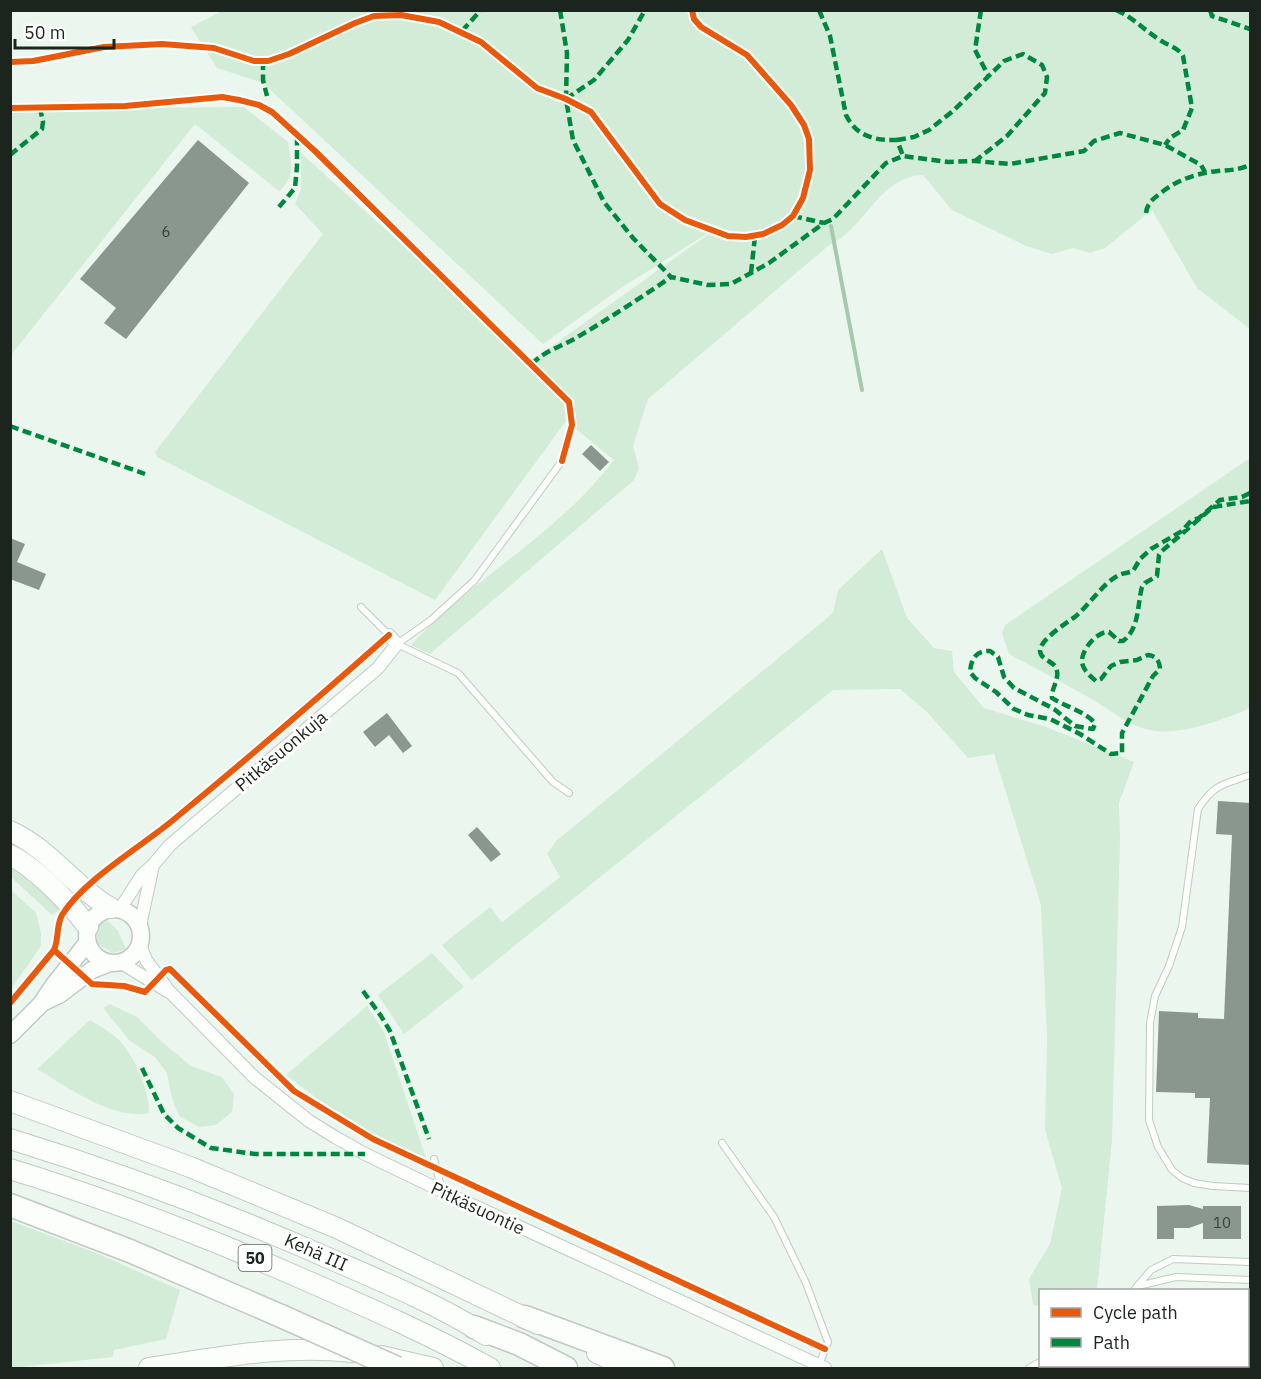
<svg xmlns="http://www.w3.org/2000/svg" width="1261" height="1379" viewBox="0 0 1261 1379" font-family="'IBM Plex Sans',sans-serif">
	<rect width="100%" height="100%" fill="#ebf7ee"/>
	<g fill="#d2ecd7">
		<path d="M 222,11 L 1250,11 L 1250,329 L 1197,288 L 1152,210 L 1105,248 L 1090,253 L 1073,248 L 1052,254 L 1026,246 L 952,210 L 923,175 C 887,176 871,212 847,233 C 842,238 834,242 828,246 L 648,399 L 633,446 L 639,468 L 634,480 L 430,654 L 411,645 C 473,578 559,533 614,460 L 566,421 L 435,600 L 157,457 L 155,452 L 323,234 L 295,204 L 301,189 L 301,153 L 531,361 L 724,223 L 621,288 L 543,344 L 263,83 L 217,68 L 191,27 Z"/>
		<path d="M 244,107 L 288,142 C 291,161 296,178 279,191 L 195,124 L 11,355 L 11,109 Z"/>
		<path d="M 1250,458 L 1250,708 C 1226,719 1184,734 1157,731 C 1132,729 1115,713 1095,701 C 1067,685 1038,670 1009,654 L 1002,633 L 1005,625 Z"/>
		<polygon points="882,549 907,618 934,648 952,651 954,672 984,708 1046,727 1134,762 1119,803 1120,839 1112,1140 1097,1290 1040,1290 1040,1306 1033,1305 1029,1279 1050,1244 1062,1188 1045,1130 1047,1038 1041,905 994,754 968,758 926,711 900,689 833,690 472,980 442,945 490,907 502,922 560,877 547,854 556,841 833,613 838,590"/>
		<polygon points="10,865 19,869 62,908 52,915 11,877"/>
		<polygon points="10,889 36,913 41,933 41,946 11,989"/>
		<path d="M 106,919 L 118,931 L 126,949 L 113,953 L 98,944 C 94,933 98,925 106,919 Z"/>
		<polygon points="432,953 464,987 404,1034 378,995"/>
		<polygon points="110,1004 137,1017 161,1041 191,1066 222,1077 234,1094 232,1112 216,1125 199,1127 179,1116 171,1095 167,1073 155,1057 130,1041 103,1008"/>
		<polygon points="367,1006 384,1032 426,1158 372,1133 319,1100 286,1075"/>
		<path d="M 90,1020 C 100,1026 109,1031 118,1039 C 133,1053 150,1092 149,1113 C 112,1120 67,1087 37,1069 Z"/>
		<polygon points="11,1221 96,1253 180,1290 166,1339 114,1350 113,1357 11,1368"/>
	</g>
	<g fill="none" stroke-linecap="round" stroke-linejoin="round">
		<polyline stroke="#a6c9ae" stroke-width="4" points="831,226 862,390"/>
	</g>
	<g fill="#8a978e">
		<polygon points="198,140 249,183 126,339 104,323 116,308 80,279"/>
		<polygon points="591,445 609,462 600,471 582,454"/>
		<polygon points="10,538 25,544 17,562 46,574 39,590 10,579"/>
		<polygon points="387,713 412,746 403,753 389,735 375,747 363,732"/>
		<polygon points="1218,801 1251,803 1251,1165 1207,1163 1210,1098 1195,1098 1195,1093 1156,1092 1159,1011 1198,1013 1198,1018 1224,1019 1232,835 1216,834"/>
		<polygon points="477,827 501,854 491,862 468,835"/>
		<polygon points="1189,1205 1203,1209 1203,1206 1241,1206 1241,1239 1203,1239 1203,1223 1189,1228 1174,1228 1174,1239 1157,1239 1157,1206"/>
	</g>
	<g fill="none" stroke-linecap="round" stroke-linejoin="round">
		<defs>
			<g id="service">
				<polyline points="562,461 474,581 431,620 397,644 458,673 553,782 569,793"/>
				<polyline points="361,607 389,635"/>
				<path d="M 1250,775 C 1223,785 1215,783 1198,809 L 1182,927 L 1169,966 L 1155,996 L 1150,1023 L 1149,1120 L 1158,1147 L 1172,1170 L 1182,1178 L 1194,1183 L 1213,1186 L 1250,1188"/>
				<polyline points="722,1143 774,1217 806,1283 828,1342 819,1365"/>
				<polyline points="434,1159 442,1191"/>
				<polyline points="1138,1286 1176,1277 1250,1280"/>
				<polyline points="1134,1290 1151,1270 1173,1259 1250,1262"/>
				<polyline points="1248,1321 1250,1322"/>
				<polyline points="1029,1368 1040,1362"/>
			</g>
			<g id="minor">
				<polyline points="120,909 142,875 153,865 170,845 378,668 397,644 389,635"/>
				<polyline points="140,926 153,865"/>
				<polyline points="140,944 146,960 169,991 255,1078 309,1121 335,1137 365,1154 442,1191 825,1368"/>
				<polyline points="120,962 167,991"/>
			</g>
			<g id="secondary">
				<circle cx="114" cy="936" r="27"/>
				<polyline points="42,1003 59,995 92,970 110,963"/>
				<polyline points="10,1035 41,1004 53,986 87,943"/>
			</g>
			<g id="trunk">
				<path d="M 10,831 C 50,849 74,887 111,908"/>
				<path d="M 10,855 C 36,868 71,904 88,927"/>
				<polyline points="10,1101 190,1167 337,1228 538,1324"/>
				<path d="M 10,1139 C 121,1173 229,1214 335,1261 C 386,1283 439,1305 486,1335"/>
				<path d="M 10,1169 C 111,1200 209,1238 305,1280 C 367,1307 431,1335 490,1368"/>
				<polyline points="597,1353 629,1368"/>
				<polyline points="381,1356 433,1368"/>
				<path d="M 149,1368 C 216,1358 284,1344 352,1352"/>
			</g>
			<g id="motorway">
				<polyline points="10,1205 130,1251 281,1316"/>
				<polyline points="525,1317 663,1368"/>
				<polyline points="474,1327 519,1344 566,1368"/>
			</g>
		</defs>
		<use href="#service" stroke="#c0cac3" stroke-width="8"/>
		<use href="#minor" stroke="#c0cac3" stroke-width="14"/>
		<use href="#secondary" stroke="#c0cac3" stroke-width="19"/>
		<use href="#trunk" stroke="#c0cac3" stroke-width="22"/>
		<use href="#motorway" stroke="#c0cac3" stroke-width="25"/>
		<use href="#service" stroke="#fcfefc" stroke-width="6"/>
		<use href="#minor" stroke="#fcfefc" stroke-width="12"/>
		<use href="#secondary" stroke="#fcfefc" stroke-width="16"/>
		<use href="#trunk" stroke="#fcfefc" stroke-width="20"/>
		<use href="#motorway" stroke="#fcfefc" stroke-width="22"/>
		<defs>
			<polyline id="motorway-bridge" points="281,1316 397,1368"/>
		</defs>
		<use href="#motorway-bridge" stroke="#c0cac3" stroke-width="25" stroke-linecap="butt"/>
		<use href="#motorway-bridge" stroke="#fcfefc" stroke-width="22"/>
		<g stroke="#00873e" stroke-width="4.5" stroke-dasharray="9 4.5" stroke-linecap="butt">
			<polyline points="560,10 567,53 566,99 573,140 604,202 633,238 671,277 708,285 731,284 769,263 824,223 833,219 886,163 903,156 948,162 975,161 1010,164 1084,151 1094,141 1120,133 1165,145 1201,165 1205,172"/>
			<path d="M 819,10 L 830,36 L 846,115 C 856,136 875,141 897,140 L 903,156"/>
			<polyline points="981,10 975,50 988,75"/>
			<path d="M 1116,10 C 1134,18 1144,30 1160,40 C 1168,46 1178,47 1183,56 L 1192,108 L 1183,130 L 1170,138 L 1165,145"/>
			<polyline points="1210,10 1212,16 1250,29"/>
			<polyline points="462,31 481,10"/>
			<polyline points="263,61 263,80 267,96"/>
			<polyline points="566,99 594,80 628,40 645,10"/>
			<polyline points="897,140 914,137 929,130 953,111 1004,61 1023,54 1042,65 1047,77 1045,93 1007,136 975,161"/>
			<polyline points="10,155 42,129 43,122 40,108"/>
			<polyline points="279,207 295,188 297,166 297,135"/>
			<path d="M 1146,213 C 1147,203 1154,198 1162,192 C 1179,179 1198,173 1218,171 C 1230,170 1239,170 1250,165"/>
			<polyline points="793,216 824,223"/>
			<polyline points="751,273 755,236"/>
			<path d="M 532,364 C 544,351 560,347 576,338 C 608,319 639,299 671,277"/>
			<polyline points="10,426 145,474"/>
			<path d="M 1250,493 L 1242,497 L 1220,500 L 1199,518 L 1191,521 L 1182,531 L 1151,549 L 1140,559 L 1133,571 C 1128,573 1123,573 1119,575 C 1103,583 1090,604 1076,616 C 1067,623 1040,639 1040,651 C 1041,661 1056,661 1057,671 C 1059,680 1051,689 1052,698 C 1064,706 1089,713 1095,724 L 1093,729 L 1075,726 L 1054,709 L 1014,688 L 1004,677 L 998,657 L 990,651 C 976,650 971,659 970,672 L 975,678 L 996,692 L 1014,709 L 1028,715 L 1050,719 L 1080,734 L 1111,754 L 1122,753 L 1122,733 L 1153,676 L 1160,669 C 1160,661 1156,656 1148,655 L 1137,660 L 1120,662 L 1111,666 L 1101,679 L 1096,681 C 1090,676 1083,670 1082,662 C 1081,650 1097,631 1109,632 L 1119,641 L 1123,641 C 1140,628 1137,605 1142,587 L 1145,583 L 1157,576 L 1159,555 L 1162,551 L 1213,507 L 1250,501"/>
			<polyline points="363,991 381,1016 390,1031 429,1139"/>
			<polyline points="142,1068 164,1114 178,1128 211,1148 255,1154 365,1154"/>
		</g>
		<defs>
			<g id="cycleway">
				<polyline points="10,62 33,61 104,47 162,44 214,48 254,61 268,61 289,54 355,23 374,16 401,15 439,22 481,42 537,88 566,99 591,112 660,204 685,220 728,236 746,237 763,234 782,225 793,216 803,198 810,170 809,139 804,125 791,105 747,55 701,27 694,19 692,10"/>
				<polyline points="10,108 125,106 222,97 239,100 259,105 272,112 315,151 569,402 572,425 562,461"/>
				<path d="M 54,950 C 59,939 56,926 62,915 C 84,880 139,848 172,821 C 246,760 318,698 389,635"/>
				<polyline points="10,1003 54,950 92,984 124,986 145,992 166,970 170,969 294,1091 373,1139 825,1349"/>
			</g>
		</defs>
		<use href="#cycleway" stroke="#fff" stroke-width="10"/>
		<use href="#cycleway" stroke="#e8590c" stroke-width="6"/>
	</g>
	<g text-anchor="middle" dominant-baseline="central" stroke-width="6" stroke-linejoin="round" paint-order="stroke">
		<g font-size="15" fill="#374139">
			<text x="166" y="231">6</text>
			<text x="1222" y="1222">10</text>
		</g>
		<rect fill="#fff" stroke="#5f6661" stroke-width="1.5" x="238.5" y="1245" width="33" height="26" rx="4.5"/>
		<g font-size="16" font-weight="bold" fill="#1b241d">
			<text x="255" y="1258">50</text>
		</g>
		<g font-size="18" fill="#1b241d" stroke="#fff">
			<text transform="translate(281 751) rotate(-40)">Pitkäsuonkuja</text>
			<text transform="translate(478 1208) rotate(25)">Pitkäsuontie</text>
			<text transform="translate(316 1252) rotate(24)">Kehä III</text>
		</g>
	</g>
	<rect width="1261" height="1379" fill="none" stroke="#1b241d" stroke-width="24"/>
	<rect x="1039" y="1289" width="210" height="78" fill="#ffffff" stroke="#a4a7a5" stroke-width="1.5"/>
	<rect x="1051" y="1308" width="30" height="9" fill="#e8590c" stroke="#a4a7a5" stroke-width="1.5"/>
	<text x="1093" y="1319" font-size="18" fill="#1b241d">Cycle path</text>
	<rect x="1051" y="1338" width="30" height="9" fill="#00873e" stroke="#a4a7a5" stroke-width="1.5"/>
	<text x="1093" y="1349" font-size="18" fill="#1b241d">Path</text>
	<path d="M15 39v9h99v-9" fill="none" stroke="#1b241d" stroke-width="3"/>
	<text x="24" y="39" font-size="18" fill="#1b241d" stroke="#ffffff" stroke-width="4.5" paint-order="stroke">50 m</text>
</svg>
